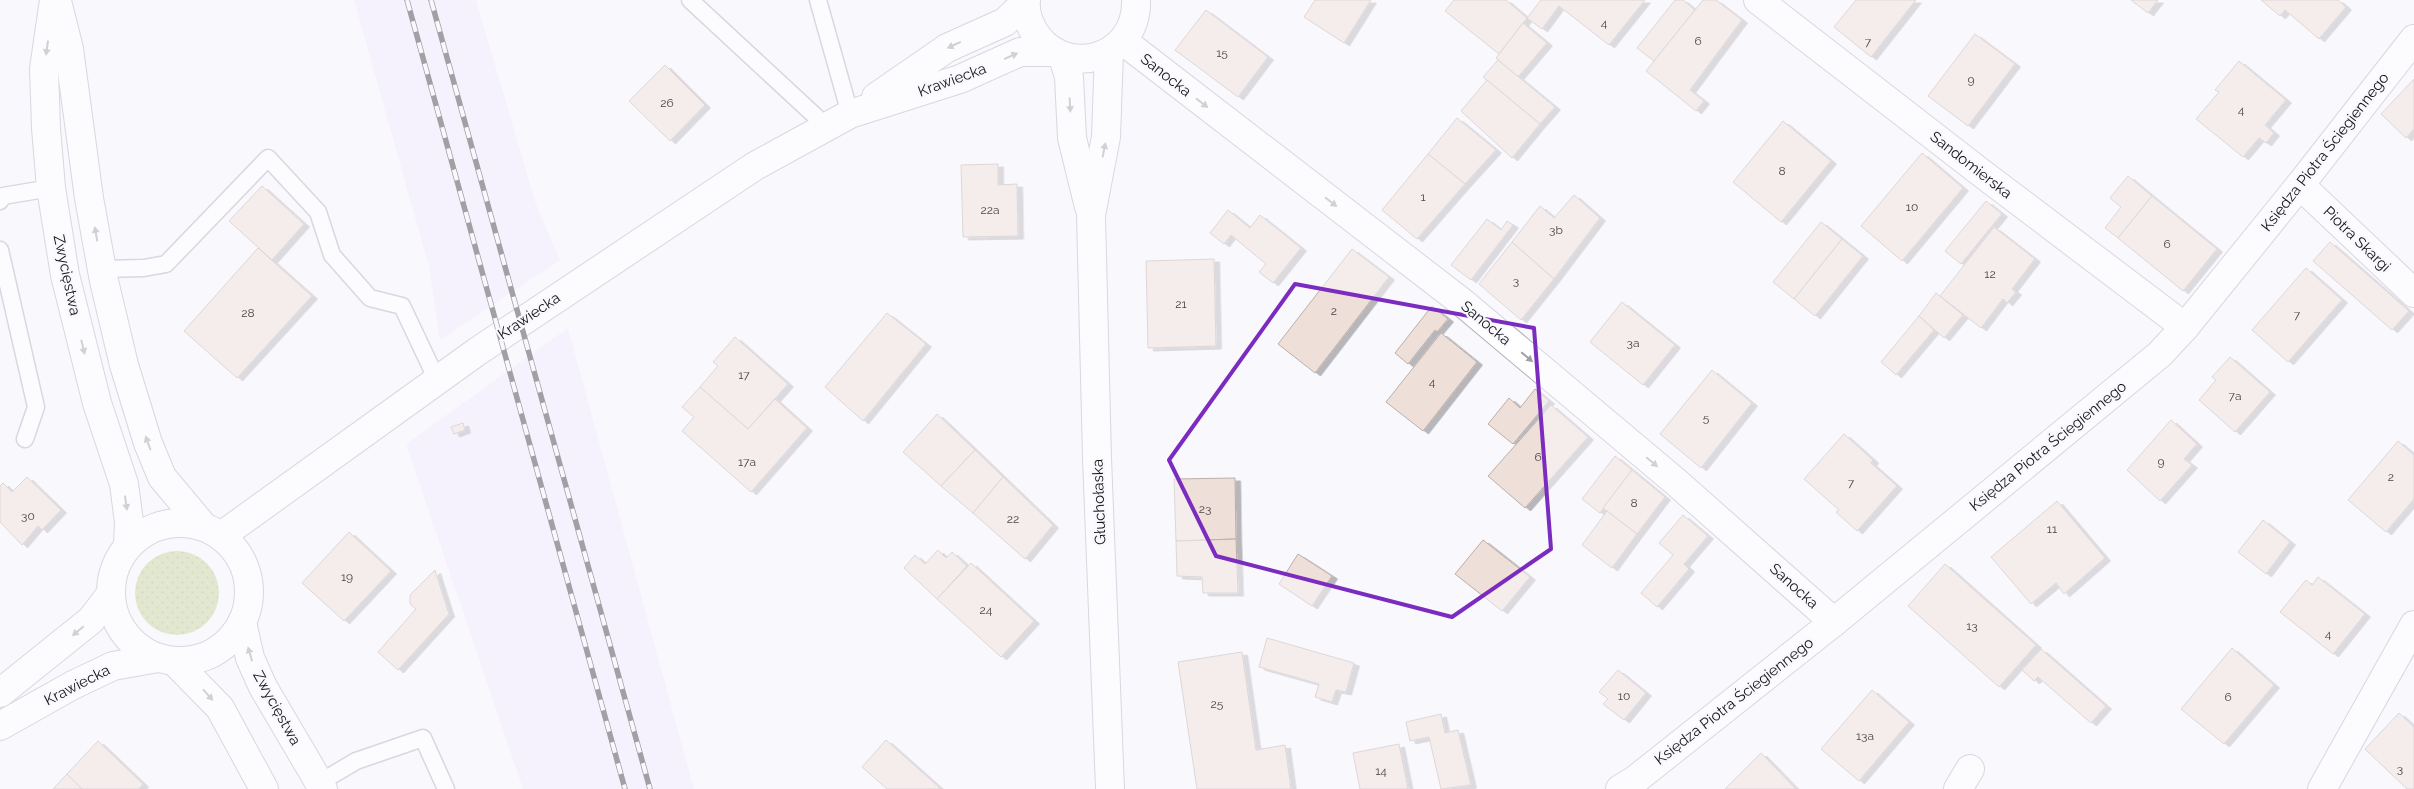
<svg xmlns="http://www.w3.org/2000/svg" width="2414" height="789" viewBox="0 0 2414 789" font-family="Raleway,sans-serif">
	<defs>
		<pattern id="grass-dots" width="8" height="8" patternUnits="userSpaceOnUse" patternTransform="scale(1.25)"><rect width="8" height="8" fill="#c6d39a"/><path d="M2 2h.1M6 6h.1" fill="none" stroke="#a9b484" stroke-width="1.8" stroke-linecap="round"/></pattern>
		<filter id="shadow"><feDropShadow dx="5.5" dy="3" stdDeviation="0" flood-color="#0004"/></filter>
	</defs>
	<rect width="100%" height="100%" fill="#f9f8fd"/>
	<g fill="#f0ecfd">
		<polygon points="354,0 476,0 536,204 560,260 440,340 429,267"/>
		<polygon points="568,328 694,789 523,789 406,444"/>
	</g>
	<circle fill="url(#grass-dots)" cx="177" cy="593" r="42"/>
	<g fill="#eedfd8" stroke="#bcaea8" filter="url(#shadow)">
		<polygon points="1315,0 1371,0 1344,43 1304,17"/>
		<polygon points="1454,0 1506,0 1527,18 1499,54 1445,11"/>
		<polygon points="1541,0 1645,0 1609,45 1559,6 1542,29 1527,18"/>
		<polygon points="1675,0 1683,0 1695,10 1654,61 1637,48"/>
		<polygon points="1703,0 1716,0 1742,20 1690,90 1704,101 1696,111 1646,71"/>
		<polygon points="1856,0 1916,0 1871,57 1834,27"/>
		<polygon points="2131,0 2158,0 2148,13"/>
		<polygon points="2261,0 2338,0 2346,7 2319,39 2285,10 2280,16"/>
		<polygon points="1206,10 1268,57 1238,97 1175,50"/>
		<polygon points="1523,23 1547,43 1518,77 1496,58"/>
		<polygon points="1975,34 2015,64 1968,126 1928,96"/>
		<polygon points="1498,60 1555,107 1540,124 1483,77"/>
		<polygon points="2239,61 2286,100 2265,125 2274,133 2266,143 2259,138 2243,157 2196,119 2219,92 2215,90"/>
		<polygon points="665,65 705,105 670,141 629,101"/>
		<polygon points="2414,79 2414,129 2406,138 2381,114"/>
		<polygon points="1487,80 1540,124 1512,158 1461,111"/>
		<polygon points="1457,118 1496,150 1465,184 1428,154"/>
		<polygon points="1783,121 1831,161 1781,222 1733,182"/>
		<polygon points="1922,153 1963,188 1902,261 1861,226"/>
		<polygon points="1428,154 1465,184 1417,239 1382,210"/>
		<polygon points="998,164 998,185 1017,184 1018,236 963,237 961,165"/>
		<polygon points="2128,176 2152,196 2118,238 2105,228 2121,207 2110,198"/>
		<polygon points="262,186 304,224 272,260 229,221"/>
		<polygon points="1574,195 1600,218 1554,279 1512,242 1540,206 1554,218"/>
		<polygon points="2152,196 2217,249 2183,291 2118,238"/>
		<polygon points="1986,201 2002,214 1961,264 1945,251"/>
		<polygon points="1228,210 1250,228 1260,215 1301,248 1273,283 1259,272 1266,264 1231,235 1224,244 1210,233"/>
		<polygon points="1487,219 1501,230 1507,221 1513,225 1471,280 1451,265"/>
		<polygon points="1821,222 1842,239 1794,299 1773,282"/>
		<polygon points="1994,227 2035,259 2012,289 2016,292 2007,303 2003,299 1981,328 1940,296"/>
		<polygon points="1842,239 1863,256 1815,316 1794,299"/>
		<polygon points="1512,242 1554,279 1521,320 1479,284"/>
		<polygon points="2330,242 2409,311 2392,330 2313,261"/>
		<polygon points="258,248 312,296 237,378 184,331"/>
		<polygon points="1352,249 1389,277 1315,373 1278,344"/>
		<polygon points="1214,259 1216,346 1148,348 1146,261"/>
		<polygon points="2306,268 2342,300 2288,362 2252,330"/>
		<polygon points="1936,293 1963,315 1944,338 1919,316"/>
		<polygon points="1622,302 1675,345 1643,385 1590,342"/>
		<polygon points="1432,306 1448,319 1437,332 1435,330 1408,364 1395,353"/>
		<polygon points="887,313 926,344 863,421 825,387"/>
		<polygon points="1919,316 1934,330 1896,375 1881,362"/>
		<polygon points="1441,333 1477,362 1423,431 1386,402"/>
		<polygon points="735,337 788,384 748,429 700,387 718,366 713,362"/>
		<polygon points="2230,357 2270,392 2235,432 2199,400 2216,380 2212,377"/>
		<polygon points="1712,370 1752,403 1701,468 1660,434"/>
		<polygon points="700,387 748,429 775,399 807,428 751,492 682,431 694,417 682,407"/>
		<polygon points="1535,389 1549,401 1513,444 1488,424 1509,398 1520,408"/>
		<polygon points="1551,405 1588,437 1525,508 1488,476"/>
		<polygon points="937,414 975,450 941,486 903,452"/>
		<polygon points="2171,420 2197,444 2184,459 2192,465 2160,501 2127,470"/>
		<polygon points="463,423 465,430 454,434 451,427"/>
		<polygon points="1844,434 1873,460 1871,463 1897,486 1857,531 1836,512 1839,510 1804,479"/>
		<polygon points="2398,441 2414,455 2414,499 2386,532 2348,500"/>
		<polygon points="975,450 1003,477 973,513 941,486"/>
		<polygon points="1615,456 1632,470 1600,513 1582,499"/>
		<polygon points="1632,470 1665,497 1637,534 1603,508"/>
		<polygon points="27,477 61,510 42,530 38,526 22,545 0,522 0,486 3,483 12,492"/>
		<polygon points="1003,477 1053,525 1025,559 973,513"/>
		<polygon points="1235,478 1236,539 1176,541 1174,479"/>
		<polygon points="2057,501 2105,558 2064,594 2056,583 2031,604 1991,557"/>
		<polygon points="1607,511 1637,534 1612,568 1582,545"/>
		<polygon points="1683,515 1708,536 1684,564 1689,569 1657,607 1641,593 1673,555 1659,543"/>
		<polygon points="2263,520 2290,542 2266,574 2238,552"/>
		<polygon points="349,532 391,571 344,621 302,583"/>
		<polygon points="1236,539 1238,593 1203,593 1202,577 1177,576 1176,541"/>
		<polygon points="1483,540 1530,577 1502,611 1455,574"/>
		<polygon points="938,550 946,558 952,552 967,566 937,599 904,568 915,555 925,564"/>
		<polygon points="1298,554 1332,576 1312,606 1279,584"/>
		<polygon points="971,563 1034,621 1001,657 937,599"/>
		<polygon points="1945,564 2036,645 1999,687 1908,606"/>
		<polygon points="435,570 449,614 398,670 378,652 416,609 410,604 410,595"/>
		<polygon points="2318,577 2365,614 2333,654 2280,612 2306,580 2312,585"/>
		<polygon points="1267,638 1354,663 1346,692 1336,690 1332,702 1315,697 1319,684 1259,667"/>
		<polygon points="2232,648 2274,685 2224,744 2181,709"/>
		<polygon points="2041,649 2106,706 2091,723 2038,677 2034,681 2022,670"/>
		<polygon points="1242,652 1256,750 1285,745 1291,789 1197,789 1178,662"/>
		<polygon points="1618,670 1646,693 1624,720 1603,704 1608,699 1599,692"/>
		<polygon points="1872,690 1909,722 1859,781 1821,749"/>
		<polygon points="2399,713 2414,727 2414,789 2407,789 2365,749"/>
		<polygon points="1441,714 1445,733 1458,730 1471,785 1441,789 1429,737 1410,741 1406,722"/>
		<polygon points="886,740 941,789 887,789 862,767"/>
		<polygon points="98,741 143,784 139,789 82,789 67,774"/>
		<polygon points="1399,744 1408,789 1360,789 1353,753"/>
		<polygon points="1761,753 1796,789 1725,789"/>
		<polygon points="67,774 82,789 53,789"/>
	</g>
	<g fill="none" stroke-linecap="round" stroke-linejoin="round">
		<defs>
			<g id="service">
				<polyline points="690,0 826,126"/>
				<polyline points="818,0 850,114"/>
				<polyline points="0,201 3,196 51,188"/>
				<polyline points="0,250 36,407 25,439"/>
				<polyline points="102,269 144,268 166,264 268,158 318,212 332,255 370,298 402,306 437,380"/>
				<polyline points="319,783 356,761 423,738 446,789"/>
			</g>
			<g id="minor">
				<polyline points="1758,0 1984,175 2185,327"/>
				<polyline points="1123,41 1463,303 1676,482 1834,622"/>
				<polyline points="1109,52 1106,137 1091,215 1097,458 1110,789"/>
				<polyline points="1063,57 1069,77 1072,138 1089,207"/>
				<polyline points="2300,185 2414,293"/>
				<polyline points="1620,789 1635,780 1834,622 2160,354 2185,327 2300,185 2414,39"/>
				<polyline points="1958,789 1970,769"/>
				<polyline points="2322,789 2414,625"/>
			</g>
			<g id="tertiary">
				<path d="M 1026,0 C 1025,9 1028,21 1033,30 C 1063,81 1138,60 1136,0"/>
				<polyline points="876,97 947,48 1005,22 1025,3"/>
				<polyline points="221,536 478,351 755,166 850,114 960,79 1020,52 1055,52"/>
				<polyline points="0,693 91,620 110,595"/>
				<polyline points="0,726 73,685 113,666 158,658"/>
			</g>
			<g id="secondary">
				<polyline points="54,0 44,69 46,128 51,188 65,275 97,403 124,484 129,522 128,545"/>
				<polyline points="58,5 69,49 89,198 104,281 124,365 148,443 162,477 203,526"/>
				<circle cx="180" cy="592" r="69"/>
				<polyline points="242,622 250,658 263,687 323,789"/>
				<polyline points="174,661 220,708 264,789"/>
			</g>
		</defs>
		<use href="#service" stroke="#b2afbc" stroke-width="19"/>
		<use href="#minor" stroke="#b2afbc" stroke-width="30"/>
		<use href="#tertiary" stroke="#b2afbc" stroke-width="30"/>
		<use href="#secondary" stroke="#b2afbc" stroke-width="30"/>
		<use href="#service" stroke="#fff" stroke-width="16"/>
		<use href="#minor" stroke="#fff" stroke-width="28"/>
		<use href="#tertiary" stroke="#fff" stroke-width="28"/>
		<use href="#secondary" stroke="#fff" stroke-width="28"/>
		<defs>
			<g id="rail">
				<polyline points="407,0 625,789"/>
				<polyline points="431,0 650,789"/>
			</g>
		</defs>
		<use href="#rail" stroke="#36353a" stroke-width="5.5"/>
		<use href="#rail" stroke="#f9f8fd" stroke-width="4" stroke-dasharray="11" stroke-linecap="butt"/>
	</g>
	<defs><path id="oneway-solid" d="M-6-.8H1V-3.2L6.5 0L1 3.2V.8H-6Z" transform="scale(1.25)"/></defs>
	<g fill="#a1a0a2">
		<use href="#oneway-solid" transform="translate(954 45) rotate(155)"/>
		<use href="#oneway-solid" transform="translate(47 48) rotate(98)"/>
		<use href="#oneway-solid" transform="translate(1011 56) rotate(-24)"/>
		<use href="#oneway-solid" transform="translate(1202 103) rotate(38)"/>
		<use href="#oneway-solid" transform="translate(1070 105) rotate(87)"/>
		<use href="#oneway-solid" transform="translate(1104 150) rotate(-79)"/>
		<use href="#oneway-solid" transform="translate(1331 202) rotate(38)"/>
		<use href="#oneway-solid" transform="translate(96 234) rotate(-100)"/>
		<use href="#oneway-solid" transform="translate(83 347) rotate(76)"/>
		<use href="#oneway-solid" transform="translate(1527 357) rotate(40)"/>
		<use href="#oneway-solid" transform="translate(148 443) rotate(-110)"/>
		<use href="#oneway-solid" transform="translate(1652 462) rotate(40)"/>
		<use href="#oneway-solid" transform="translate(126 503) rotate(82)"/>
		<use href="#oneway-solid" transform="translate(78 631) rotate(140)"/>
		<use href="#oneway-solid" transform="translate(250 654) rotate(-106)"/>
		<use href="#oneway-solid" transform="translate(208 695) rotate(48)"/>
	</g>
	<path d="M0 0H2414V789H0ZM 1295,284 L 1534,328 L 1551,549 L 1452,617 L 1216,556 L 1169,460 Z" fill="#f9f8fd" fill-opacity=".55" fill-rule="evenodd"/>
	<path fill="none" stroke="#7b2cbf" stroke-width="4" stroke-linejoin="round" d="M 1295,284 L 1534,328 L 1551,549 L 1452,617 L 1216,556 L 1169,460 Z"/>
	<g text-anchor="middle" dominant-baseline="central" stroke-width="4.5" stroke-linejoin="round" paint-order="stroke">
		<g font-size="12" fill="#4a4547">
			<text x="1604" y="23">4</text>
			<text x="1698" y="41">6</text>
			<text x="1868" y="42">7</text>
			<text x="1222" y="53">15</text>
			<text x="1971" y="80">9</text>
			<text x="667" y="103">26</text>
			<text x="2241" y="110">4</text>
			<text x="1782" y="171">8</text>
			<text x="1423" y="197">1</text>
			<text x="1912" y="207">10</text>
			<text x="990" y="210">22a</text>
			<text x="1556" y="230">3b</text>
			<text x="2167" y="244">6</text>
			<text x="1990" y="274">12</text>
			<text x="1516" y="281">3</text>
			<text x="1181" y="304">21</text>
			<text x="1334" y="311">2</text>
			<text x="248" y="313">28</text>
			<text x="2297" y="315">7</text>
			<text x="1633" y="343">3a</text>
			<text x="744" y="375">17</text>
			<text x="1432" y="382">4</text>
			<text x="2235" y="396">7a</text>
			<text x="1706" y="418">5</text>
			<text x="1538" y="457">6</text>
			<text x="747" y="462">17a</text>
			<text x="2161" y="462">9</text>
			<text x="2391" y="477">2</text>
			<text x="1851" y="483">7</text>
			<text x="1634" y="503">8</text>
			<text x="1205" y="509">23</text>
			<text x="28" y="516">30</text>
			<text x="1013" y="519">22</text>
			<text x="2052" y="529">11</text>
			<text x="347" y="577">19</text>
			<text x="986" y="610">24</text>
			<text x="1972" y="626">13</text>
			<text x="2328" y="634">4</text>
			<text x="1624" y="696">10</text>
			<text x="2228" y="697">6</text>
			<text x="1217" y="704">25</text>
			<text x="1865" y="736">13a</text>
			<text x="2400" y="769">3</text>
			<text x="1381" y="771">14</text>
		</g>
		<g font-size="15" fill="#131217" stroke="#f9f8fd">
			<text transform="translate(1166 75) rotate(38)">Sanocka</text>
			<text transform="translate(952 80) rotate(-20)">Krawiecka</text>
			<text transform="translate(2325 152) rotate(-52)">Księdza Piotra Ściegiennego</text>
			<text transform="translate(1971 165) rotate(38)">Sandomierska</text>
			<text transform="translate(2357 239) rotate(44)">Piotra Skargi</text>
			<text transform="translate(67 275) rotate(78)">Zwycięstwa</text>
			<text transform="translate(529 316) rotate(-34)">Krawiecka</text>
			<text transform="translate(1486 323) rotate(40)">Sanocka</text>
			<text transform="translate(2048 446) rotate(-39)">Księdza Piotra Ściegiennego</text>
			<text transform="translate(1099 502) rotate(-92)">Głuchołaska</text>
			<text transform="translate(1794 586) rotate(42)">Sanocka</text>
			<text transform="translate(77 685) rotate(-27)">Krawiecka</text>
			<text transform="translate(1734 701) rotate(-38)">Księdza Piotra Ściegiennego</text>
			<text transform="translate(277 708) rotate(61)">Zwycięstwa</text>
		</g>
	</g>
</svg>
